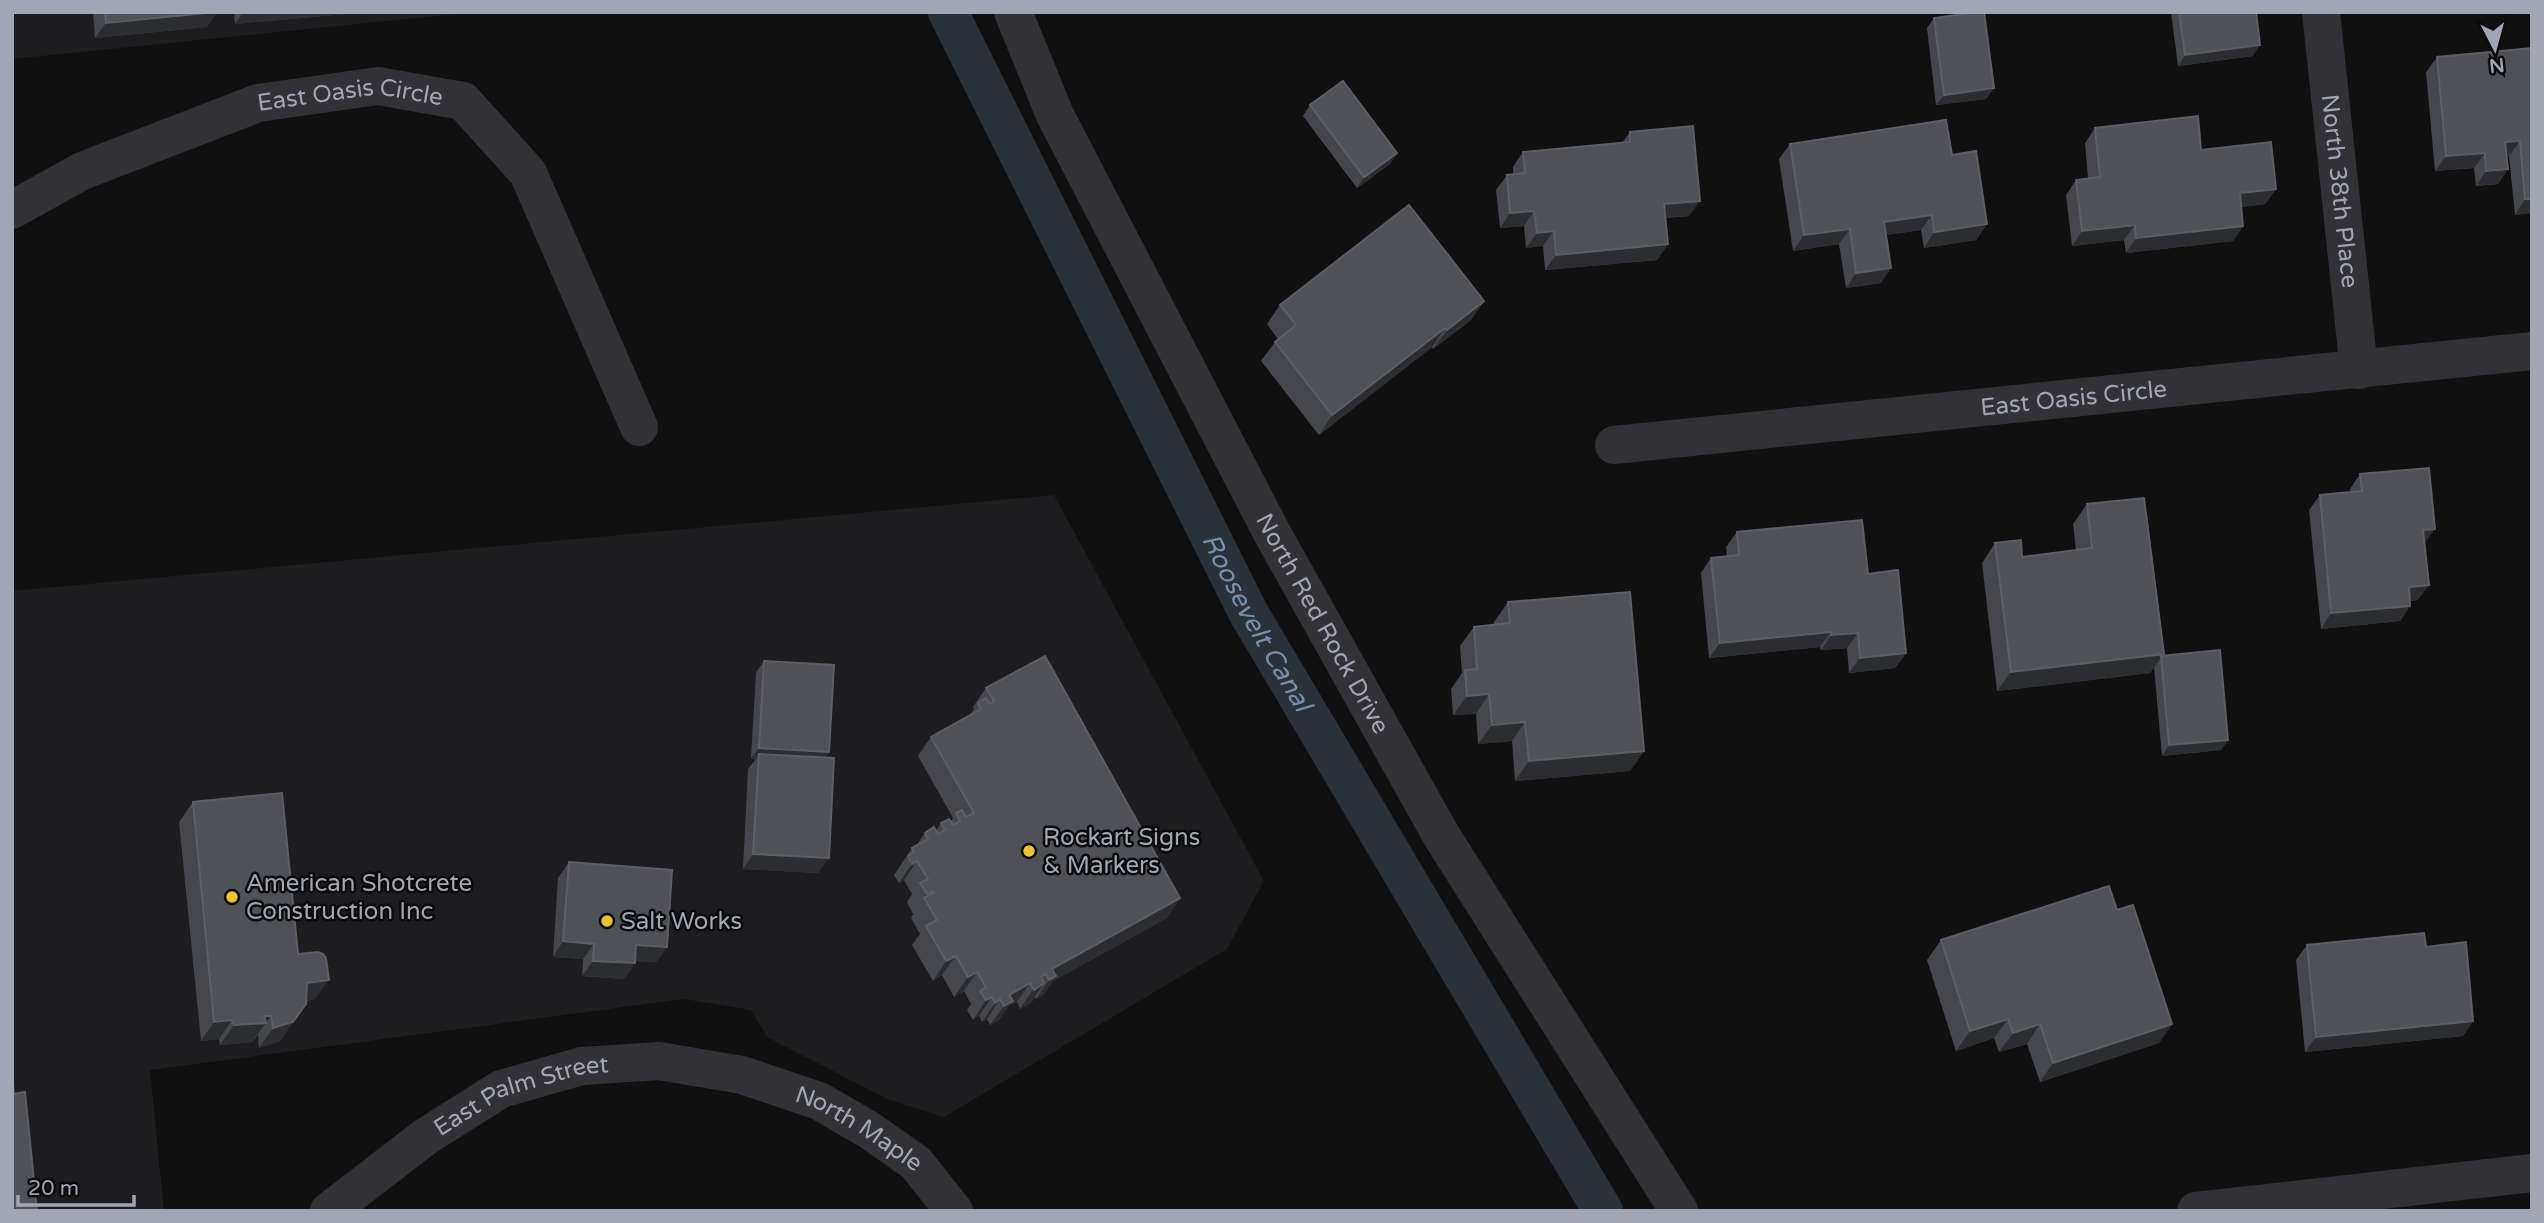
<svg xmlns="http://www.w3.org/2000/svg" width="2544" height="1223" font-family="'Varela Round',sans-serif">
	<rect width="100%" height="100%" fill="#101011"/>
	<g fill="#1d1c1e">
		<polygon points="12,12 476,12 12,59"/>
		<polygon points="1054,495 1264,881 1227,949 944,1117 887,1099 767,1037 751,1010 684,999 150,1070 164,1211 12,1211 12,591"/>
	</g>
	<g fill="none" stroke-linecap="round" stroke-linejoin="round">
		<path stroke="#2a3139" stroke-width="40" id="s1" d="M948 12 1248 612 1603 1211"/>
		<g stroke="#313136" stroke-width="38">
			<path id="s2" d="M1013 12 1055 115 1272 533 1441 835 1679 1211"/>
			<path id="s3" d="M2321 12 2359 370"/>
			<path id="s4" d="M12 210 82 171 258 103 378 86 463 101 528 173 639 427"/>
			<path id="s5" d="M1614 445 2532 351"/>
			<path id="s6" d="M329 1211 425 1137 501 1089 582 1066 659 1061 742 1075 819 1101 869 1130 916 1163 954 1211"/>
			<polyline points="2196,1211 2532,1173"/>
		</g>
	</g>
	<g fill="#46474c">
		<polygon points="93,12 217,12 207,27 95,38"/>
		<polygon points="234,12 348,12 346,14 235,24"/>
		<polygon points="2171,12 2256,12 2253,56 2178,66"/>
		<polygon points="1934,18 1994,88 1986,99 1936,105 1927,28"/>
		<polygon points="2532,48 2532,213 2515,215 2509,156 2507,156 2508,169 2498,184 2476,186 2474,168 2435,171 2426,72 2437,57"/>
		<polygon points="1310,105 1397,153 1390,164 1357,188 1303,116"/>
		<polygon points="2095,128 2201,150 2276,189 2265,204 2241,207 2243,226 2233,241 2126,253 2124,240 2072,246 2066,195 2076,180 2088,178 2085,143"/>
		<polygon points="1630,132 1689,216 1665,218 1668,244 1657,260 1545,270 1543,246 1526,248 1524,226 1500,228 1496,190 1507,175 1513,174 1513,167 1523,152 1622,143"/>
		<polygon points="1790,144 1952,155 1987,224 1976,240 1924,248 1921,230 1886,235 1881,283 1846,288 1839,244 1793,251 1779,159"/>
		<polygon points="1484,301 1471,320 1433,349 1432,347 1319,435 1261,361 1275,342 1278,339 1267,324 1280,305"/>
		<polygon points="2360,474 2425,544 2418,600 2410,601 2410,606 2400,621 2321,629 2309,510 2320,495 2350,492 2350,489"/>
		<polygon points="2087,504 2164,654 2162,656 2228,740 2221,750 2162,756 2154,667 2150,673 1997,691 1982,563 1995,543 2022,557 2076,550 2073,524"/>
		<polygon points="1737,532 1868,574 1906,653 1895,668 1849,673 1847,648 1821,650 1820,647 1709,658 1701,573 1711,558 1727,556 1726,547"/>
		<polygon points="1508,602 1644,751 1630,771 1515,781 1512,741 1478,744 1476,714 1453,715 1451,689 1462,673 1460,646 1474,627 1494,625 1494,622"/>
		<polygon points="764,661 829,752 825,758 829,858 818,873 743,869 748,769 756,759 751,758 756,672"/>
		<polygon points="986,688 1180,898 1167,918 1053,981 1043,995 1036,999 1035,997 1031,1003 1020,1009 1017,1002 1008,1007 999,1020 990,1025 987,1019 982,1022 979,1016 973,1020 967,1010 971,1004 964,991 954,997 942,975 933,981 912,945 920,934 911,918 914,913 913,914 907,902 912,894 904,880 899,883 894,875 912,848 916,846 925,833 936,831 941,823 951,821 953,818 918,756 931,737 969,716 974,709 973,707"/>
		<polygon points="193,802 298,954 315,999 306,1001 280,1041 259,1048 258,1035 252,1042 220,1045 219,1039 201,1041 179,822"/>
		<polygon points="569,862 667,947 656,962 635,961 635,963 624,979 582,976 583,959 553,957 558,878"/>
		<polygon points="2117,910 2172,1024 2159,1043 2040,1082 2027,1044 1999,1052 1994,1038 1956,1051 1927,960 1941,940"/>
		<polygon points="2307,945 2426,947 2473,1021 2463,1036 2305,1052 2296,960"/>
	</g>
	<g fill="#2c2d30">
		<polygon points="217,12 207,27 95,38 106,23"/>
		<polygon points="243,12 348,12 346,14 235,24"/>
		<polygon points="2260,45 2253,56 2178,66 2185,55"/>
		<polygon points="1994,88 1986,99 1936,105 1944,95"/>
		<polygon points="2520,141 2509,156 2495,158 2505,142"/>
		<polygon points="1397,153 1390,164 1357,188 1364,177"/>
		<polygon points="2485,153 2474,168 2435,171 2446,156"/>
		<polygon points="2508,169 2498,184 2476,186 2486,171"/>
		<polygon points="2276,189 2265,204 2229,209 2240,193"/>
		<polygon points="2525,199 2532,199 2532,213 2515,215"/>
		<polygon points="1700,201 1689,216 1653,219 1664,204"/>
		<polygon points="1534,211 1524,226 1500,228 1510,213"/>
		<polygon points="1932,215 1921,230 1874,237 1884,222"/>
		<polygon points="1987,224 1976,240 1924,248 1934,232"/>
		<polygon points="2135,225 2124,240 2072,246 2082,231"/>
		<polygon points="2243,226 2233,241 2126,253 2136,238"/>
		<polygon points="1850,229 1839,244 1793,251 1804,235"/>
		<polygon points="1554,231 1543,246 1526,248 1537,233"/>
		<polygon points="1668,244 1657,260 1545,270 1556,255"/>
		<polygon points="1891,268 1881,283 1846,288 1856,273"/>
		<polygon points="1484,301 1471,320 1433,349 1447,330"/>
		<polygon points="1445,328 1432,347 1319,435 1332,415"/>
		<polygon points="2435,529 2424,544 2423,530"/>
		<polygon points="2429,585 2418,600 2398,602 2409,587"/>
		<polygon points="2410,606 2400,621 2321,629 2331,613"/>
		<polygon points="1831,632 1820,647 1709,658 1720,643"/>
		<polygon points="1858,633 1847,648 1821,650 1831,635"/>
		<polygon points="1906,653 1895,668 1849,673 1860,658"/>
		<polygon points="2164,654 2150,673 1997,691 2011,672"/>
		<polygon points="1489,694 1476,714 1453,715 1467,696"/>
		<polygon points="1525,722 1512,741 1478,744 1492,725"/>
		<polygon points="2228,740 2221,750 2162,756 2169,745"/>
		<polygon points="759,748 829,752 821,763 759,754 756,759 751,758"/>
		<polygon points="1644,751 1630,771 1515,781 1529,761"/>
		<polygon points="753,854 829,858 818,873 743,869"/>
		<polygon points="917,861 904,880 899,883 912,864"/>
		<polygon points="933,891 926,901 924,898 913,914 927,894"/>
		<polygon points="1180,898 1167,918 1053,981 1043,995 1036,999 1049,980 1052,969"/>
		<polygon points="563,941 594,944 583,959 553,957"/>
		<polygon points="636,945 667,947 656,962 625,960"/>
		<polygon points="956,956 942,975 933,981 946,961"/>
		<polygon points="593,961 635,963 624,979 582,976"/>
		<polygon points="977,972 964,991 954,997 968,977"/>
		<polygon points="1046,974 1036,988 1044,983 1031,1003 1020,1009 1041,977"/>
		<polygon points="329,980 315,999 294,1002 307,983"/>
		<polygon points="1030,983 1017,1002 1008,1007 999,1020 990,1025 1004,1006 1009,995"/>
		<polygon points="992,997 979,1016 973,1020 986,1000"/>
		<polygon points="1000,999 987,1019 982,1022 995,1003"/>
		<polygon points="306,1004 280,1041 259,1048 273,1028"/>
		<polygon points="264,1016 271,1016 252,1042 220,1045 234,1025"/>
		<polygon points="2008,1019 1994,1038 1956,1051 1970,1031"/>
		<polygon points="232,1020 219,1039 201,1041 214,1022"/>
		<polygon points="2473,1021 2463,1036 2305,1052 2316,1037"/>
		<polygon points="2040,1024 2027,1044 1999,1052 2013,1033"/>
		<polygon points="2172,1024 2159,1043 2040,1082 2053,1063"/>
	</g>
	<g fill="#505157" stroke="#5d5e65" stroke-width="2">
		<polygon points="105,12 216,12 106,23"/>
		<polygon points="1977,12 1984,12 1994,88 1944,95 1934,18"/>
		<polygon points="2179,12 2256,12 2260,45 2185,55"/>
		<polygon points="2532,48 2532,199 2525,199 2520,141 2505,142 2508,169 2486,171 2485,153 2446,156 2437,57"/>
		<polygon points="1343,81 1397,153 1364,177 1310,105"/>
		<polygon points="2198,116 2201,150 2271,142 2276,189 2240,193 2243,226 2136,238 2135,225 2082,231 2076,180 2100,177 2095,128"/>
		<polygon points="1946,120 1952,155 1976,151 1987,224 1934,232 1932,215 1884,222 1891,268 1856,273 1850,229 1804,235 1790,144"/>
		<polygon points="1693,126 1700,201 1664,204 1668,244 1556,255 1554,231 1537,233 1534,211 1510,213 1507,175 1525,173 1523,152 1630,142 1630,132"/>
		<polygon points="1409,205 1484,301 1447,330 1445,328 1332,415 1275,342 1296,325 1280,305"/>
		<polygon points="2429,468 2435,529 2423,530 2429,585 2409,587 2410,606 2331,613 2320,495 2362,491 2360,474"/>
		<polygon points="2144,498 2164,654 2011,672 1995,543 2021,540 2022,557 2092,548 2087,504"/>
		<polygon points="1862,520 1868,574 1898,570 1906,653 1860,658 1858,633 1831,635 1831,632 1720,643 1711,558 1739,555 1737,532"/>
		<polygon points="1630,592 1644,751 1529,761 1525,722 1492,725 1489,694 1467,696 1465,670 1477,669 1474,627 1510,623 1508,602"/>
		<polygon points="2220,650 2228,740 2169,745 2161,656"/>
		<polygon points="1045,656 1180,898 1052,969 1056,976 1049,980 1046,974 1041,977 1044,983 1034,990 1030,983 1009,995 1013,1001 1004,1006 1000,999 995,1003 992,997 986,1000 980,991 986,987 977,972 968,977 956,956 946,961 926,926 937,920 924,898 934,893 933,891 927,894 920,883 928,879 917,861 912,864 908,856 914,852 912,848 928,839 925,833 934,827 938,834 945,830 941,823 949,819 953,825 960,821 956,813 962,810 966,817 974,813 931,737 981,709 978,703 986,698 990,704 994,701 986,688"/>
		<polygon points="764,661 834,665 829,752 759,748"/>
		<polygon points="759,754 834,758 829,858 753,854"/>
		<polygon points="282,793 298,954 318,952 323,954 326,958 329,980 307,983 306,1004 293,1022 273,1028 271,1016 264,1016 266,1023 234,1025 232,1020 214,1022 193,802"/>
		<polygon points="569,862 672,870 667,947 636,945 635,963 593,961 594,944 563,941"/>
		<polygon points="2109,886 2117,910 2133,905 2172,1024 2053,1063 2040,1024 2013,1033 2008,1019 1970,1031 1941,940"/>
		<polygon points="2424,933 2426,947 2466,942 2473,1021 2316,1037 2307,945"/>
		<polygon points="12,1076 14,1094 25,1092 37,1211 12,1211"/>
	</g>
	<g fill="#e9c431" stroke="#0b0b0c" stroke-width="2.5">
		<circle cx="1029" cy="851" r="7"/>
		<circle cx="232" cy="897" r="7"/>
		<circle cx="607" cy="921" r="7"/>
	</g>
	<g text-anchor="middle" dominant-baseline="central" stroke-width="5" stroke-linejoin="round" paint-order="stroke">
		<g font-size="24" fill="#a2a5b2" stroke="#0b0b0c">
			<text stroke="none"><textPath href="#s4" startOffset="362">East Oasis Circle</textPath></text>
			<text stroke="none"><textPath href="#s3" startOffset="180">North 38th Place</textPath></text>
			<text stroke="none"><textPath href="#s5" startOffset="462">East Oasis Circle</textPath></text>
			<text stroke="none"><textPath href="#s2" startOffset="686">North Red Rock Drive</textPath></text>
			<text stroke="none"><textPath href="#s6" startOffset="228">East Palm Street</textPath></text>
			<text stroke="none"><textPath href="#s6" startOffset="586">North Maple</textPath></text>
		</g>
		<g font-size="24" fill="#a2a5b2" stroke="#0b0b0c" text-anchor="start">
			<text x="1043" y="837">Rockart Signs<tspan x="1043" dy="28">&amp; Markers</tspan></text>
			<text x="246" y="883">American Shotcrete<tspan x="246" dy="28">Construction Inc</tspan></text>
			<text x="621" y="921">Salt Works</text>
		</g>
		<g font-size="26" font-style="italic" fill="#7a8eac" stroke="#0b0b0c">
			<text stroke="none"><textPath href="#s1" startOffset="684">Roosevelt Canal</textPath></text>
		</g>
	</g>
	<rect width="2544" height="1223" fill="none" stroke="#a2a5b2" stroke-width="28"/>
	<g transform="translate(2495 49) rotate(174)" stroke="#0b0b0c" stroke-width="5" paint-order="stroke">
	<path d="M0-5L12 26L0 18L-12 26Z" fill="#a2a5b2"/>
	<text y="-10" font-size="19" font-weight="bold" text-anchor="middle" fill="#a2a5b2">N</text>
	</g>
	<path d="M18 1195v10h116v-10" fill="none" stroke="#a2a5b2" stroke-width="3.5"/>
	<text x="28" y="1195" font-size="21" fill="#a2a5b2" stroke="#0b0b0c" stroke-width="5" paint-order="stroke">20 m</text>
</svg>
